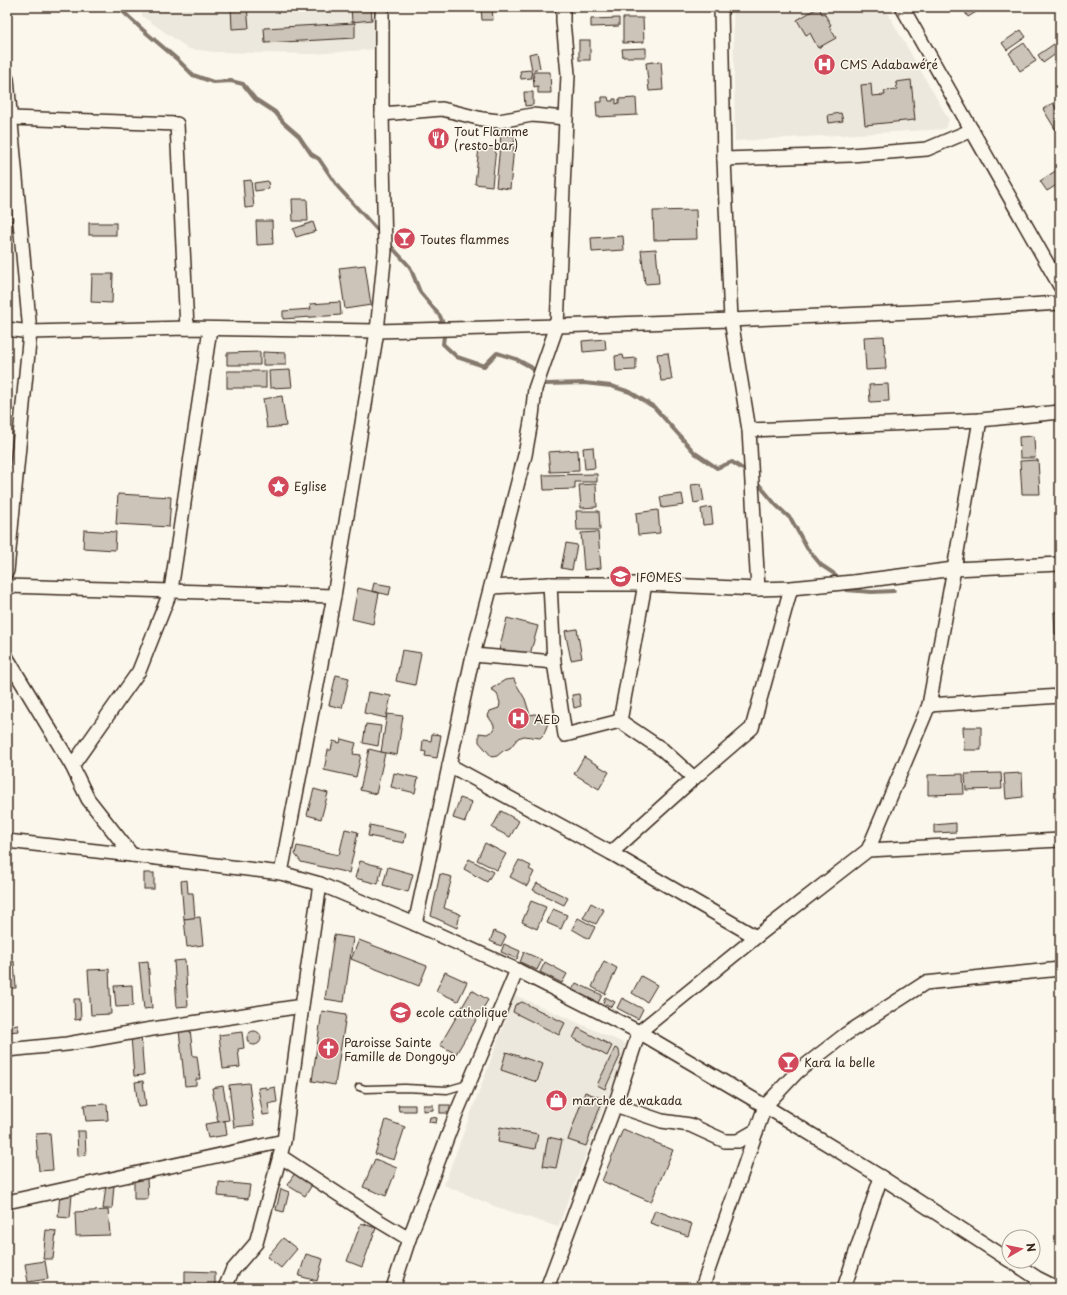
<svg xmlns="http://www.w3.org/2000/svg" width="1067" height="1295" font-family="'Playpen Sans',sans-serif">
	<rect width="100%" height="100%" fill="#fbf7ec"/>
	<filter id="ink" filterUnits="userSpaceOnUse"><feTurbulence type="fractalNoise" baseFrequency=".025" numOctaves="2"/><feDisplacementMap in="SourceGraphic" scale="8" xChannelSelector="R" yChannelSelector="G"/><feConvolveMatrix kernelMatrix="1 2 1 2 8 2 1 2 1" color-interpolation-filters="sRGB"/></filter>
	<g filter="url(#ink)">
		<g fill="#ede8dd">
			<polygon points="142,7 375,7 375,39 377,49 314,54 215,52 189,49 142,16"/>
			<polygon points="733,7 884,7 949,120 945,129 735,141"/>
			<polygon points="515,995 628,1045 558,1227 494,1206 444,1185"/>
		</g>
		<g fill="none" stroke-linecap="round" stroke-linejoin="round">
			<g stroke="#85796d" stroke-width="4">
				<polyline points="118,7 143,30 178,60 193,75 213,82 231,81 243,84 255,99 275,112 284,123 299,136 311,154 319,159 338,187 381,234"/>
				<polyline points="389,244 410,267 420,292 440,316 445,328 443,344 457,357 484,366 497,353 516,359 531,367 546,384 584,383 611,386 630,392 654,407 695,453 717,468 732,462 749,473"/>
				<polyline points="756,481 776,505 791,519 807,548 821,565 833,573 839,581"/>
				<polyline points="843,586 846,590 872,592 894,591"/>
			</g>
		</g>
		<g fill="#ccc4b9" stroke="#3b2a1e">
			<polygon points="231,7 247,7 249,28 232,29"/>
			<polygon points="351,7 371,7 372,20 352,22"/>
			<polygon points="481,7 492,7 493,20 482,20"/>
			<polygon points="819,7 822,14 824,13 831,25 829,26 836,38 818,48 810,33 806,35 797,20"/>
			<polygon points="962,7 984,7 968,17"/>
			<polygon points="619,18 619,26 591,27 591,19"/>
			<polygon points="623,18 643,18 644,42 623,43"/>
			<polygon points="355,23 355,38 265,43 264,28"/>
			<polygon points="1021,30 1026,37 1007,50 1002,43"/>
			<rect x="579" y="40" width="11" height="20"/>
			<polygon points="1024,43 1036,61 1020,71 1009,53"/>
			<polygon points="1054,44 1060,51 1043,63 1038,55"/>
			<polygon points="646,48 646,57 623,57 622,49"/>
			<polygon points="537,52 540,68 532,70 529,54"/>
			<polygon points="661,61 663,90 649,91 646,63"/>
			<polygon points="531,70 532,78 521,79 520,71"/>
			<polygon points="533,72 550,72 551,93 538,93 538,86 534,87"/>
			<polygon points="911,80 915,120 865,125 861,85 871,84 872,96 885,95 884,91 897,90 896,82"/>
			<polygon points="524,92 533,92 533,105 525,106"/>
			<polygon points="602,97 608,97 609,101 613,101 613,99 616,99 616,104 619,103 619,99 636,98 637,115 597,117 596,102 602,102"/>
			<polygon points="1053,103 1060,115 1060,137 1043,109"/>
			<polygon points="841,113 843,121 829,123 828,115"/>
			<polygon points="501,134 515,136 510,189 496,187"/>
			<polygon points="479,147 496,148 492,186 475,184"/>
			<polygon points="1060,168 1060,183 1047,191 1040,181"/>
			<polygon points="251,180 254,207 245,208 243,181"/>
			<polygon points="268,181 269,189 255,191 254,183"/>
			<polygon points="292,199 307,199 308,221 293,221"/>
			<polygon points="696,210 697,239 654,240 653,211"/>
			<polygon points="7,221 14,221 13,231 7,231"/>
			<polygon points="256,221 272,221 273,244 257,245"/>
			<polygon points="313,222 316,231 296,237 293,229"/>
			<rect x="89" y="223" width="27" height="12"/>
			<polygon points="623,236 624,250 592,252 591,238"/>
			<polygon points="656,249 659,283 645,284 641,250"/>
			<polygon points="365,265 371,305 345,309 339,268"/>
			<polygon points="92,274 113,274 112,303 91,302"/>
			<polygon points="7,291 11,292 10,314 7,314"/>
			<polygon points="340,302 341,315 283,319 283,311 311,309 310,304"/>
			<polygon points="884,336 886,369 866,370 864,337"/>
			<polygon points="605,339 606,350 583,352 582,341"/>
			<polygon points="260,352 260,365 227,365 227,353"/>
			<polygon points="263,352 286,353 286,365 263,365"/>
			<polygon points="668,353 672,380 661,381 657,354"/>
			<polygon points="623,355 624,359 636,358 636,370 616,371 615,356"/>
			<polygon points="290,370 292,387 270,388 269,371"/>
			<rect x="227" y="371" width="39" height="17"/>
			<polygon points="888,384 889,401 870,402 869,385"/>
			<polygon points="282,396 286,426 267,428 263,399"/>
			<polygon points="1034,436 1035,458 1020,458 1019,437"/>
			<polygon points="593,447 595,468 585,469 583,448"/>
			<polygon points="578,450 579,471 550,472 548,452"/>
			<polygon points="1038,460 1040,494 1022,494 1020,461"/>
			<polygon points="597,474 597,482 575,482 575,489 544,490 543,475"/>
			<polygon points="596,484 597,507 581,508 579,485"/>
			<polygon points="701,484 704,501 694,503 691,485"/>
			<polygon points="118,494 171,497 169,527 116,524"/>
			<polygon points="682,494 684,505 662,508 660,497"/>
			<polygon points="711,507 713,524 703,525 701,509"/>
			<polygon points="658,510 660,533 638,535 636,513"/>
			<polygon points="576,511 599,511 600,530 577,530"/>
			<polygon points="84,530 116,532 115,550 83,548"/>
			<polygon points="598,532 601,568 584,570 581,533"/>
			<polygon points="566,543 577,545 572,570 561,568"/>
			<polygon points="374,583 391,586 389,595 372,591"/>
			<polygon points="358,588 379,593 373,624 352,619"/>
			<polygon points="1054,612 1060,612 1060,634 1055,634"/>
			<polygon points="507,618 538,626 529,658 499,650"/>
			<polygon points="577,629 582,658 571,660 565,631"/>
			<polygon points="402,650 421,653 415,685 396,681"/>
			<polygon points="336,675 349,678 342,708 329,705"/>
			<polygon points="514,679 515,682 525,699 530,715 535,714 546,718 548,723 544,734 540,738 524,736 518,738 510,748 503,751 497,756 492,757 479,742 479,733 487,734 494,730 494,725 488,716 490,711 499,708 500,703 497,693 491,689 505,680"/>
			<polygon points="368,692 391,696 386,718 364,713"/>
			<polygon points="579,694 581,706 574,708 572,695"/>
			<polygon points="387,714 403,716 397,755 381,752"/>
			<polygon points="366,724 381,726 378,746 363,743"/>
			<polygon points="963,727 981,727 981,750 964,750"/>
			<polygon points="432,734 441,735 437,758 425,756 426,752 422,751 423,740 431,741"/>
			<polygon points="341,739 356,743 353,754 361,755 356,777 324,770 328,750 331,750 333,741 340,743"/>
			<polygon points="369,749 385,753 376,794 360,790"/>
			<polygon points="584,757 609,772 599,789 574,774"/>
			<polygon points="394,773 418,778 415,793 391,787"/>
			<polygon points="1001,773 1002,789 966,790 965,774"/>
			<polygon points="1022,773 1023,797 1006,799 1004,774"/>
			<polygon points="963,774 964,794 928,795 928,775"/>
			<polygon points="314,789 328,793 321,819 307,815"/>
			<polygon points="460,798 472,802 465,822 453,818"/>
			<polygon points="501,811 519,821 510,837 492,828"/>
			<polygon points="956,823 956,832 934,833 934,825"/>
			<polygon points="370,825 406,833 404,843 368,836"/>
			<polygon points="345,829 358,832 349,873 301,862 295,854 297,846 339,855"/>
			<polygon points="485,843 506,854 497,870 477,860"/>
			<polygon points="469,859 493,872 487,882 464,869"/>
			<polygon points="519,860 531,866 529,869 534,872 527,886 510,877"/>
			<polygon points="360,861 382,867 378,884 355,878"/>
			<polygon points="388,867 413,874 408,892 383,885"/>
			<rect x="144" y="873" width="10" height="16"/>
			<polygon points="440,874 452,877 444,908 460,914 457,928 431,916"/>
			<polygon points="187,880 188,893 193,893 195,918 184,919 181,881"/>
			<polygon points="537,883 568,898 564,905 533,890"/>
			<polygon points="531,901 546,907 537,929 522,922"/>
			<polygon points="591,903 604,910 596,924 583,918"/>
			<polygon points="553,909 567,915 561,929 547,923"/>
			<polygon points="200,917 203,945 187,947 184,919"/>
			<polygon points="578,918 595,927 589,939 572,929"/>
			<polygon points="494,931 506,936 501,946 490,941"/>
			<polygon points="334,935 353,938 344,1002 325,999"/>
			<polygon points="359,940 427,966 419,986 351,959"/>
			<polygon points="504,944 520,951 517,959 501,952"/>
			<polygon points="524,952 542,960 537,970 520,962"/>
			<polygon points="185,960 188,1006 177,1007 174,961"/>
			<polygon points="14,961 16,988 7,988 7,962"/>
			<polygon points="148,961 152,1008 144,1009 139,962"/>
			<polygon points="604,961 617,968 605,994 592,987"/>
			<polygon points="545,962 567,974 562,983 540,972"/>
			<polygon points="109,969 111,1014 91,1015 88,970"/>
			<polygon points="445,972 467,982 458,1001 436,991"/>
			<polygon points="641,976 657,985 647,1002 632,993"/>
			<polygon points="576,983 602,995 598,1003 572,990"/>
			<polygon points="132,985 133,1006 116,1007 114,986"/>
			<polygon points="472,990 488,1000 456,1054 440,1045"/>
			<polygon points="605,997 615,1002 612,1007 603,1003"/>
			<polygon points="622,998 643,1009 638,1019 617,1008"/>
			<polygon points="74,999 80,999 81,1019 75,1020"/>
			<polygon points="522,1002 565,1023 559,1035 513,1012 515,1005"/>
			<polygon points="322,1011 346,1015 335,1085 312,1081"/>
			<polygon points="18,1025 19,1031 7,1032 7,1027"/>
			<polygon points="578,1028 612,1046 607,1056 573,1038"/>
			<polygon points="190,1029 193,1056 197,1056 200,1079 196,1079 196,1085 185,1086 179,1030"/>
			<circle cx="254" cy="1038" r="7"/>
			<polygon points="242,1032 244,1048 238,1049 240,1067 223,1069 219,1035"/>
			<polygon points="141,1035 144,1075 134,1076 131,1036"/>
			<polygon points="615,1048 619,1050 620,1056 605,1089 597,1085"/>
			<polygon points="506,1052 543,1064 537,1082 501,1070"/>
			<polygon points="143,1081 146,1106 138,1107 135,1082"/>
			<polygon points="249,1083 254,1125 234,1127 229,1085"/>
			<polygon points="223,1086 229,1120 218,1122 212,1088"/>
			<polygon points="266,1087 266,1089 275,1087 277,1102 268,1104 270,1114 263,1115 258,1088"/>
			<polygon points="585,1092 603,1099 586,1146 568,1140"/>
			<polygon points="107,1104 108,1120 86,1121 84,1105"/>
			<polygon points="398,1105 415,1105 415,1111 399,1111"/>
			<polygon points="423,1105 433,1105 433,1110 423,1111"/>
			<rect x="440" y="1105" width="10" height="8"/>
			<polygon points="430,1117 437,1118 436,1123 429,1122"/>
			<polygon points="386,1120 405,1127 394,1160 375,1154"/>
			<polygon points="225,1121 227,1135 208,1138 205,1124"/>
			<polygon points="500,1127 538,1134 535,1149 498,1142"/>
			<polygon points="623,1129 673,1150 651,1202 602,1181"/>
			<polygon points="77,1131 85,1131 86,1155 78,1156"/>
			<polygon points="50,1133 53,1170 39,1171 36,1134"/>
			<polygon points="548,1137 562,1140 556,1168 543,1166"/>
			<polygon points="375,1159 397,1168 386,1196 363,1187"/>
			<polygon points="295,1173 312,1185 305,1196 287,1185"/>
			<polygon points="134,1178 147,1178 148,1199 134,1199"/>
			<polygon points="219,1182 250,1185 248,1199 218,1196"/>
			<polygon points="106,1185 114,1185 112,1209 103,1209"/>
			<polygon points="281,1189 289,1192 284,1212 276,1210"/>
			<polygon points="60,1193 72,1194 70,1218 58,1217"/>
			<polygon points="108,1210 110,1235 76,1236 75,1212"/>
			<polygon points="655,1210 692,1224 688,1236 650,1223"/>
			<polygon points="361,1223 376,1228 362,1267 347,1261"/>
			<polygon points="46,1230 56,1231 53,1259 43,1259"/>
			<polygon points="283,1238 297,1249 281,1268 267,1257"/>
			<polygon points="306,1254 323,1259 317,1281 299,1276"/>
			<polygon points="45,1261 48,1279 28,1282 25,1264"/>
			<polygon points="185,1271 215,1272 215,1286 185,1285"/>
		</g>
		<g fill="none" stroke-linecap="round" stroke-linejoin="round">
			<defs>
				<polyline id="lane" points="359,1087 365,1089 405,1088 447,1090 468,1084"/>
				<g id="street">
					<polyline points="721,7 724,159 731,320 749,430 758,589"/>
					<polyline points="902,7 1060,286"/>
					<polyline points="7,79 30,332 7,571"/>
					<polyline points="382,114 442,109 482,119 499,121 532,115 565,118"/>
					<polyline points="11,118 177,124 187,328"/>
					<polyline points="724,159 851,155 927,149 972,130"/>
					<polyline points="7,329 30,332 187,328 377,331 557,326 731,320 934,311 1060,303"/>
					<polyline points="980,420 954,569 1060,564"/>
					<polyline points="749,430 980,420 1060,412"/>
					<polyline points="550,584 554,662 565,735 620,721 663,750 694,778"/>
					<polyline points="7,586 334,596"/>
					<polyline points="491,587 550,584 645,584 758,589 791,588 853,582 954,569 929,705 868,850"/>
					<polyline points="473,655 554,662"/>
					<polyline points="7,658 72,766 88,799 132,855"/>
					<polyline points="929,705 1060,696"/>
					<polyline points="620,721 645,584"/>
					<polyline points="449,765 611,853 756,937"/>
					<polyline points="72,766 139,671 171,590 210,329"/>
					<polyline points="7,841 132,855 281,873 320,884 415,924 517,970 639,1032 765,1106 881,1177 1009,1260"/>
					<polyline points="611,853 694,778 752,728 791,588"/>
					<polyline points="281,873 334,596 377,331 385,251 382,114 382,7"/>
					<polyline points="415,924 473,655 525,455 532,416 535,389 557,326 568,74 563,21 563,7"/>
					<polyline points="7,1050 67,1044 146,1030 302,1006"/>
					<polyline points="615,1105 662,1121 690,1125 725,1141 738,1141 757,1130"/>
					<polyline points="284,1141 280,1156 379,1221 409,1239"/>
					<polyline points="7,1202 284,1141 302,1006 320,884"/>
					<polyline points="1011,1261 1037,1278 1057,1288"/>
					<polyline points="225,1288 232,1271 256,1243 280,1156"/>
					<polyline points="393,1288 409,1239 456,1114 517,970"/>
					<polyline points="547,1288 615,1105 639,1032 756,937 868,850 1060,840"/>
					<polyline points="702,1288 765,1106 797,1072 846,1034 925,983 1060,969"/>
					<polyline points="844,1288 881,1177"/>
				</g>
			</defs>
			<use href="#lane" stroke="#3b2a1e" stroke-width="9"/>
			<use href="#street" stroke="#3b2a1e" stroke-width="16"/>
			<use href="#lane" stroke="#fbf7ec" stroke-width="6"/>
			<use href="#street" stroke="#fbf7ec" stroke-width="13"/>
		</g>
	</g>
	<defs>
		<symbol id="hospital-disc" viewBox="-11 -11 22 22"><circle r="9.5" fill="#d1495b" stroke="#fbf7ec"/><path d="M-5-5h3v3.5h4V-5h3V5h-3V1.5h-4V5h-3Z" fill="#fff"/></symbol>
		<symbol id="restaurant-disc" viewBox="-11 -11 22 22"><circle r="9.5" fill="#d1495b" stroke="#fbf7ec"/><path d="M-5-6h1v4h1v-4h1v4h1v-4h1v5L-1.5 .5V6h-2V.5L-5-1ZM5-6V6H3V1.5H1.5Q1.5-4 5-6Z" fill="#fff"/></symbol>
		<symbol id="bar-disc" viewBox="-11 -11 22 22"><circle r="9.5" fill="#d1495b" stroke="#fbf7ec"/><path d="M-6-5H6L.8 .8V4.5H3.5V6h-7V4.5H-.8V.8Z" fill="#fff"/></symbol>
		<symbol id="sight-disc" viewBox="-11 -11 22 22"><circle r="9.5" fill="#d1495b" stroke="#fbf7ec"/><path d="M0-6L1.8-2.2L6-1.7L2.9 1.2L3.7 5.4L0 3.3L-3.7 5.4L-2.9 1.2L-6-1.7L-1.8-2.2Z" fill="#fff"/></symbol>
		<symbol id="school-disc" viewBox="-11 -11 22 22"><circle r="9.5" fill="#d1495b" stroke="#fbf7ec"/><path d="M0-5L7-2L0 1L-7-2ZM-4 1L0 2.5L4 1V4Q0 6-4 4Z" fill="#fff"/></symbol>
		<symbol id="church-disc" viewBox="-11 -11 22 22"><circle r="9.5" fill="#d1495b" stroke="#fbf7ec"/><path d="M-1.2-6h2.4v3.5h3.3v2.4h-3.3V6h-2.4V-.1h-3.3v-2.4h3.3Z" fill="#fff"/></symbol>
		<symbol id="shop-disc" viewBox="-11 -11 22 22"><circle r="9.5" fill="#d1495b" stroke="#fbf7ec"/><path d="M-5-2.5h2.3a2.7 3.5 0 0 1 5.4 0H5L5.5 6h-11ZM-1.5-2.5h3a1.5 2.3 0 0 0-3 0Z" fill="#fff"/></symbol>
	</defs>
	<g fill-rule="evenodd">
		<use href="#hospital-disc" x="812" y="52" width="25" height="25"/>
		<use href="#restaurant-disc" x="426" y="126" width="25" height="25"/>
		<use href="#bar-disc" x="392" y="226" width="25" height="25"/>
		<use href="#sight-disc" x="266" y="474" width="25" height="25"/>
		<use href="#school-disc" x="608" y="564" width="25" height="25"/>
		<use href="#hospital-disc" x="506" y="706" width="25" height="25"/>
		<use href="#school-disc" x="388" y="1000" width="25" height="25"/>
		<use href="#church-disc" x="316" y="1036" width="25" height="25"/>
		<use href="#bar-disc" x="776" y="1050" width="25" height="25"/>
		<use href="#shop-disc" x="544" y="1088" width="25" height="25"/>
	</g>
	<g text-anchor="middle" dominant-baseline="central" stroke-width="3" stroke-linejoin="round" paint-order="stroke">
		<g font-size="12" fill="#3b2a1e" stroke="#fbf7ec" text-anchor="start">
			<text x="840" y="64">CMS Adabawéré</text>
			<text x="454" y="131">Tout Flamme<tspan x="454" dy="14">(resto-bar)</tspan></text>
			<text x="420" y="239">Toutes flammes</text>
			<text x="294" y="486">Eglise</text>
			<text x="636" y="577">IFOMES</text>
			<text x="534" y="719">AED</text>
			<text x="416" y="1012">ecole catholique</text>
			<text x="344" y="1042">Paroisse Sainte<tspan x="344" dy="14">Famille de Dongoyo</tspan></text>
			<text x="804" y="1062">Kara la belle</text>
			<text x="572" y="1100">marche de wakada</text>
		</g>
	</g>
	<rect width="1067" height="1295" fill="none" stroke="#fbf7ec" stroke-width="24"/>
	<rect x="12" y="12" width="1043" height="1271" fill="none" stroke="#3b2a1e" stroke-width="1.5" filter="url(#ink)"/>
	<g transform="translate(1021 1249) rotate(81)"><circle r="19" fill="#fbf7ec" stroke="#aea59a"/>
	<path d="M0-3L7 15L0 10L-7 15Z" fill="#d1495b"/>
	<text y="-6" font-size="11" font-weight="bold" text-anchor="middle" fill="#3b2a1e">N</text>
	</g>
</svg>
